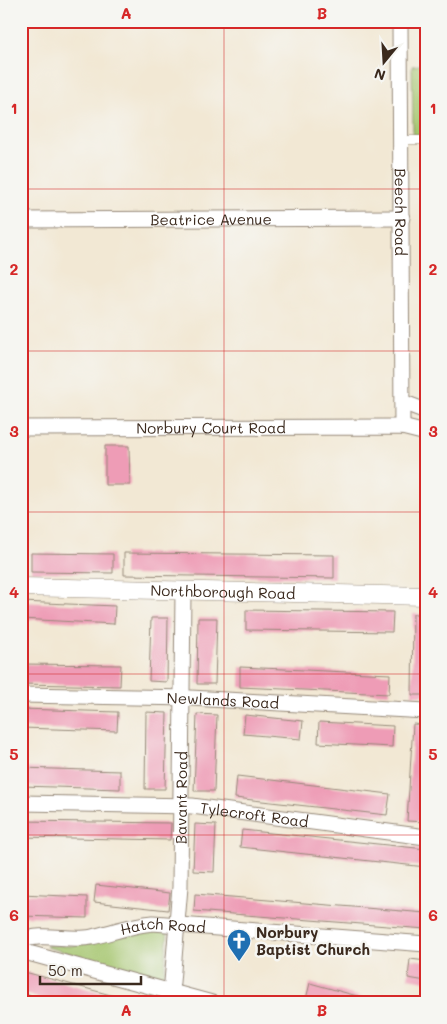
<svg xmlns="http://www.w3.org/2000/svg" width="447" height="1024" font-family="Mali,sans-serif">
	<rect width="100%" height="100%" fill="#f6f6f2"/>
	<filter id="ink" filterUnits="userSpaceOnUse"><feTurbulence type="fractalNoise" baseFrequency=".02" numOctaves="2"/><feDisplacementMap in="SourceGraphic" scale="10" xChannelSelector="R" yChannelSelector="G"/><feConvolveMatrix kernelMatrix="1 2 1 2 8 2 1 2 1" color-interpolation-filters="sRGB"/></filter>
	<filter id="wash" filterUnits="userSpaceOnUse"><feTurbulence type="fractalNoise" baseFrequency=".0096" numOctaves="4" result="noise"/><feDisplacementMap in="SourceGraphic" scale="20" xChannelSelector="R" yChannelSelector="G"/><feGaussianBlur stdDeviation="1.12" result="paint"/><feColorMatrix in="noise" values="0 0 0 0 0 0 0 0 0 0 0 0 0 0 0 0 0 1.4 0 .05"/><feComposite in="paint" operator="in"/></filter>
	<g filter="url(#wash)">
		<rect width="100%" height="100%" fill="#f2e8d4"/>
		<g fill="#a6c66f" stroke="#707846">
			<polygon points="426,64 426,135 413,135 412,66"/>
			<polygon points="154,930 168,931 164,978 46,947 48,945 70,946"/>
		</g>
		<g id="blocks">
			<g fill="#ee9cb6">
				<polygon points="424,190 426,190 426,228 423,228"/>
				<polygon points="105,446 129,446 130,485 105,485"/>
				<polygon points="31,553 113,554 113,573 31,572"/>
				<polygon points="124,553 334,555 334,578 124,575"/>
				<polygon points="21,602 115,606 114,624 21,619"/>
				<polygon points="246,610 393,612 392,632 246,630"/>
				<polygon points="413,614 426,614 426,695 412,695"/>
				<polygon points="151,618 168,618 167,682 149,681"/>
				<polygon points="198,618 217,618 215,684 197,684"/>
				<polygon points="21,664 121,665 120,686 21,684"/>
				<polygon points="240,667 390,674 389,694 240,687"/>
				<polygon points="21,709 118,712 117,731 21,728"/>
				<polygon points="146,712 167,713 165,789 145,789"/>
				<polygon points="197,714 217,715 214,791 194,791"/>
				<polygon points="245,715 303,721 301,739 243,734"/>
				<polygon points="319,722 393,726 392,747 318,743"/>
				<polygon points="413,724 426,725 426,822 407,821"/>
				<polygon points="21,768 120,771 120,789 21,786"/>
				<polygon points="237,776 390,794 387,815 235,798"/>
				<polygon points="21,821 171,823 170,840 21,837"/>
				<polygon points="195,824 216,825 214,872 193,871"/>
				<polygon points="242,830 426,849 426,867 240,847"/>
				<polygon points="96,885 170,893 168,910 94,902"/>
				<polygon points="21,894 87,897 87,918 21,916"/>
				<polygon points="195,894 426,913 426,929 194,911"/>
				<polygon points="410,959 426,961 426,981 408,978"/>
				<polygon points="21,971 137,1002 137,1003 57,1003 21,993"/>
				<polygon points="310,983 379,1002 379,1003 305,1003"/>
			</g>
		</g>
	</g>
	<g filter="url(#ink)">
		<use href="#blocks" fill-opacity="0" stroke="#968979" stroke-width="1"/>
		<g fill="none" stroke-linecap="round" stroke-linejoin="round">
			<defs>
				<polyline id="service" points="401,140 426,140"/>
				<g id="minor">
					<path id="s1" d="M400 21 402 427"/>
					<path id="s2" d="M21 220 402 218"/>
					<polyline points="402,402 426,411"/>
					<path id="s3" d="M21 428 402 427 426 433"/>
					<path id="s4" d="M21 695 190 698 426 711"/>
					<path id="s5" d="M21 803 192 806 426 837"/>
					<path id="s6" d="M21 941C43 931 69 942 92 937 113 932 132 925 153 923L426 944"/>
					<polyline points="21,951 212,1003"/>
					<path id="s7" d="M168 1003 172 982 180 887 183 591"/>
				</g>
				<g id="tertiary">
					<path id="s8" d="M21 587 426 596"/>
				</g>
			</defs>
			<use href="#service" stroke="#968979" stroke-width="9"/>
			<use href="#minor" stroke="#968979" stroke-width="17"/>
			<use href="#tertiary" stroke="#968979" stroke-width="19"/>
			<use href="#service" stroke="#fff" stroke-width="8"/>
			<use href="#minor" stroke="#fff" stroke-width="15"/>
			<use href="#tertiary" stroke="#fff" stroke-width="18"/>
		</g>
	</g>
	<path fill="none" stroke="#d62828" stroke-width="1" stroke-opacity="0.55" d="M224 21V1003M21 189H426M21 351H426M21 512H426M21 674H426M21 835H426"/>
	<defs>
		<symbol id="church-pin" viewBox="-11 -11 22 30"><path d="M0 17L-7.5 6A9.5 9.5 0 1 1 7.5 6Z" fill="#1f6fb2" stroke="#f6f6f2"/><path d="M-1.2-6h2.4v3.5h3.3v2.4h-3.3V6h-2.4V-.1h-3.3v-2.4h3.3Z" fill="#fff"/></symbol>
	</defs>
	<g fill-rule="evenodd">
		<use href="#church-pin" x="225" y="927" width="28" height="38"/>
	</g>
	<g text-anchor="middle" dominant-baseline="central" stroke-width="5" stroke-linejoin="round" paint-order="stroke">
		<g font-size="15" fill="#3b2a1e" stroke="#f6f6f2">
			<text stroke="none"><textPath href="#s1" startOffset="191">Beech Road</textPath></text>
			<text stroke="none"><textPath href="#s2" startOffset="190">Beatrice Avenue</textPath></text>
			<text stroke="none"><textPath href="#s3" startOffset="190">Norbury Court Road</textPath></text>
			<text stroke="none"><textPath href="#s8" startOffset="202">Northborough Road</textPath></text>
			<text stroke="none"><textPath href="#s4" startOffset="202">Newlands Road</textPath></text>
			<text stroke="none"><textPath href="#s7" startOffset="206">Bavant Road</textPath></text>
			<text stroke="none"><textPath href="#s5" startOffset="234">Tylecroft Road</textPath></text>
			<text stroke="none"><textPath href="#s6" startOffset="144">Hatch Road</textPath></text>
		</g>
		<g font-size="15" font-weight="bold" fill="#3b2a1e" stroke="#f6f6f2" text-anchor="start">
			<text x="256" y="932">Norbury<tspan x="256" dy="17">Baptist Church</tspan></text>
		</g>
	</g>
	<rect width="447" height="1024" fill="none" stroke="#f6f6f2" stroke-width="55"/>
	<g transform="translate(384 62) rotate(198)" stroke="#f6f6f2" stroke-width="4" paint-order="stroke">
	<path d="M0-4L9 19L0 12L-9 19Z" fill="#3b2a1e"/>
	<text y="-8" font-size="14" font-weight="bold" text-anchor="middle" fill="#3b2a1e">N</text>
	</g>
	<path d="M40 976v8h101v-8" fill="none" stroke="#3b2a1e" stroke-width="2.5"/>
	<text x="48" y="976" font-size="15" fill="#3b2a1e" stroke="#f6f6f2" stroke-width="4" paint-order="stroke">50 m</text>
	<rect x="28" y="28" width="392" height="968" fill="none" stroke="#d62828" stroke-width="2"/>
	<g font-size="16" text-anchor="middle" font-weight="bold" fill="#d62828">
		<text x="126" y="19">A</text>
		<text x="322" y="19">B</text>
		<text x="14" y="114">1</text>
		<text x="433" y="114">1</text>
		<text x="14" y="275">2</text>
		<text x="433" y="275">2</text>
		<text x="14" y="437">3</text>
		<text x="433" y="437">3</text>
		<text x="14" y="598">4</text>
		<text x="433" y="598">4</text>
		<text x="14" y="760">5</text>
		<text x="433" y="760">5</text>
		<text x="14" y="921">6</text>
		<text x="433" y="921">6</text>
		<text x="126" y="1016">A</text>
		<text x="322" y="1016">B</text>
	</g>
</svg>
